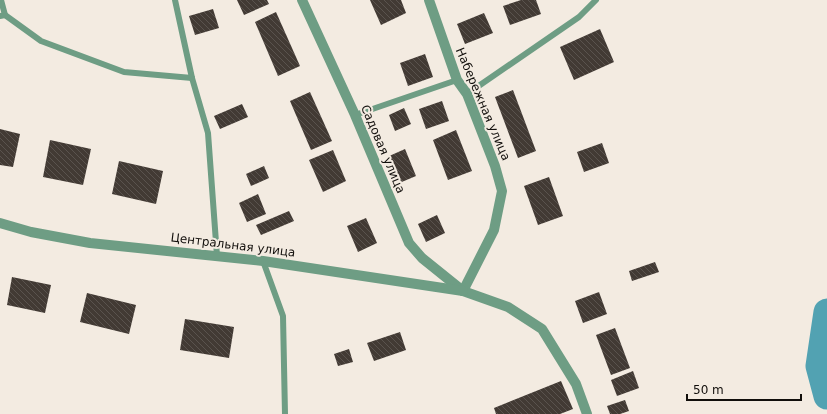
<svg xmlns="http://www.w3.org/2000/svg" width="827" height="414" font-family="'DejaVu Sans',sans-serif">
	<defs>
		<pattern id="building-back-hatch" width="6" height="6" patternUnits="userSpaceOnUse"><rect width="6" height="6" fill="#423a34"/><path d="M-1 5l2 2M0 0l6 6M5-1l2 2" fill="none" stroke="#5a534e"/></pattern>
	</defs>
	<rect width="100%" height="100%" fill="#f3ebe1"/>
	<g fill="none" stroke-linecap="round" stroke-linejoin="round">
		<polyline stroke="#52a2b2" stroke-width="27" points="827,312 819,366 827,396"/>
	</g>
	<g fill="url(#building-back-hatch)">
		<polygon points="237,0 267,0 269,4 244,15"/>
		<polygon points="370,0 401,0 406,13 381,25"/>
		<polygon points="521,0 536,0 541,14 510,25 503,6"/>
		<polygon points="213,9 219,28 195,35 189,16"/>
		<polygon points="276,12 300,66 278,76 255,22"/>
		<polygon points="484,13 493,33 465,44 457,24"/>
		<polygon points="600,29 614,62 574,80 560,47"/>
		<polygon points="425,54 433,77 408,86 400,63"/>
		<polygon points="513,90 536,151 518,158 495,97"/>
		<polygon points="310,92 332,141 311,150 290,101"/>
		<polygon points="442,101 449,121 426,129 419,109"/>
		<polygon points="242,104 248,117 220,129 214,116"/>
		<polygon points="404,108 411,124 395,131 389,115"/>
		<polygon points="0,129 20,134 13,167 0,165"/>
		<polygon points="456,130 472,171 448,180 433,140"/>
		<polygon points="50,140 91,149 83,185 43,177"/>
		<polygon points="602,143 609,163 584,172 577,152"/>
		<polygon points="405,149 416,176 397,184 387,157"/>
		<polygon points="333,150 346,181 323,192 309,160"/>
		<polygon points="119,161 163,171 156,204 112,194"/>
		<polygon points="264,166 269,178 251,186 246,174"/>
		<polygon points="549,177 563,216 538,225 524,186"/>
		<polygon points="258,194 266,214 247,222 239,203"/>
		<polygon points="289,211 294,221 261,235 256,225"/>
		<polygon points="437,215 445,233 426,242 418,224"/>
		<polygon points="366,218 377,243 358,252 347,226"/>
		<polygon points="655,262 659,272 632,281 629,271"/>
		<polygon points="12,277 51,285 45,313 7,305"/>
		<polygon points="599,292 607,314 583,323 575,301"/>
		<polygon points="87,293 136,305 129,334 80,322"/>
		<polygon points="185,319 234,327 229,358 180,350"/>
		<polygon points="615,328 630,368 611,375 596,335"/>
		<polygon points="400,332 406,350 374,361 367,343"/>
		<polygon points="349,349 353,362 338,366 334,354"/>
		<polygon points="633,371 639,388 617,396 611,380"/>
		<polygon points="561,381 573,409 560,414 496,414 494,408"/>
		<polygon points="625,400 629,411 620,414 610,414 607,406"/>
	</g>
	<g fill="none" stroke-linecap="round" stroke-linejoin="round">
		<g stroke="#6e9d84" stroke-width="6">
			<polyline points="175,0 192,78 208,133 217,256"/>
			<polyline points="5,15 41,41 124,72 192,78"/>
			<polyline points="0,16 5,15 1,0"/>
			<polyline points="467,94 579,17 596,0"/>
			<polyline points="355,115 457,80"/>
			<polyline points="263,261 283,316 285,414"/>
		</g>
		<g stroke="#6e9d84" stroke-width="10">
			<polyline points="302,0 355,115 409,243 422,258 463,291"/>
			<polyline points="429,0 457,80 467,94 495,166 502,191 494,230 463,291 508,307 542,329 576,384 587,414"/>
			<polyline points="0,223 31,232 90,243 263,261 463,291"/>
		</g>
	</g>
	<g text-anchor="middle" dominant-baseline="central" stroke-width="4" stroke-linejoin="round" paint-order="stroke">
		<g font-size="12" fill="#110e0b" stroke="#f3ebe1">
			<text transform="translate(483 104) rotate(67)">Набережная улица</text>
			<text transform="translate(383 149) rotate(67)">Садовая улица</text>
			<text transform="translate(233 245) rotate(7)">Центральная улица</text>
		</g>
	</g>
	<path d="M687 394v6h114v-6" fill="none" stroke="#110e0b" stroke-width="2"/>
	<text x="693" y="394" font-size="12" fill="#110e0b" stroke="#f3ebe1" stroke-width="3" paint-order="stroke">50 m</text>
</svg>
